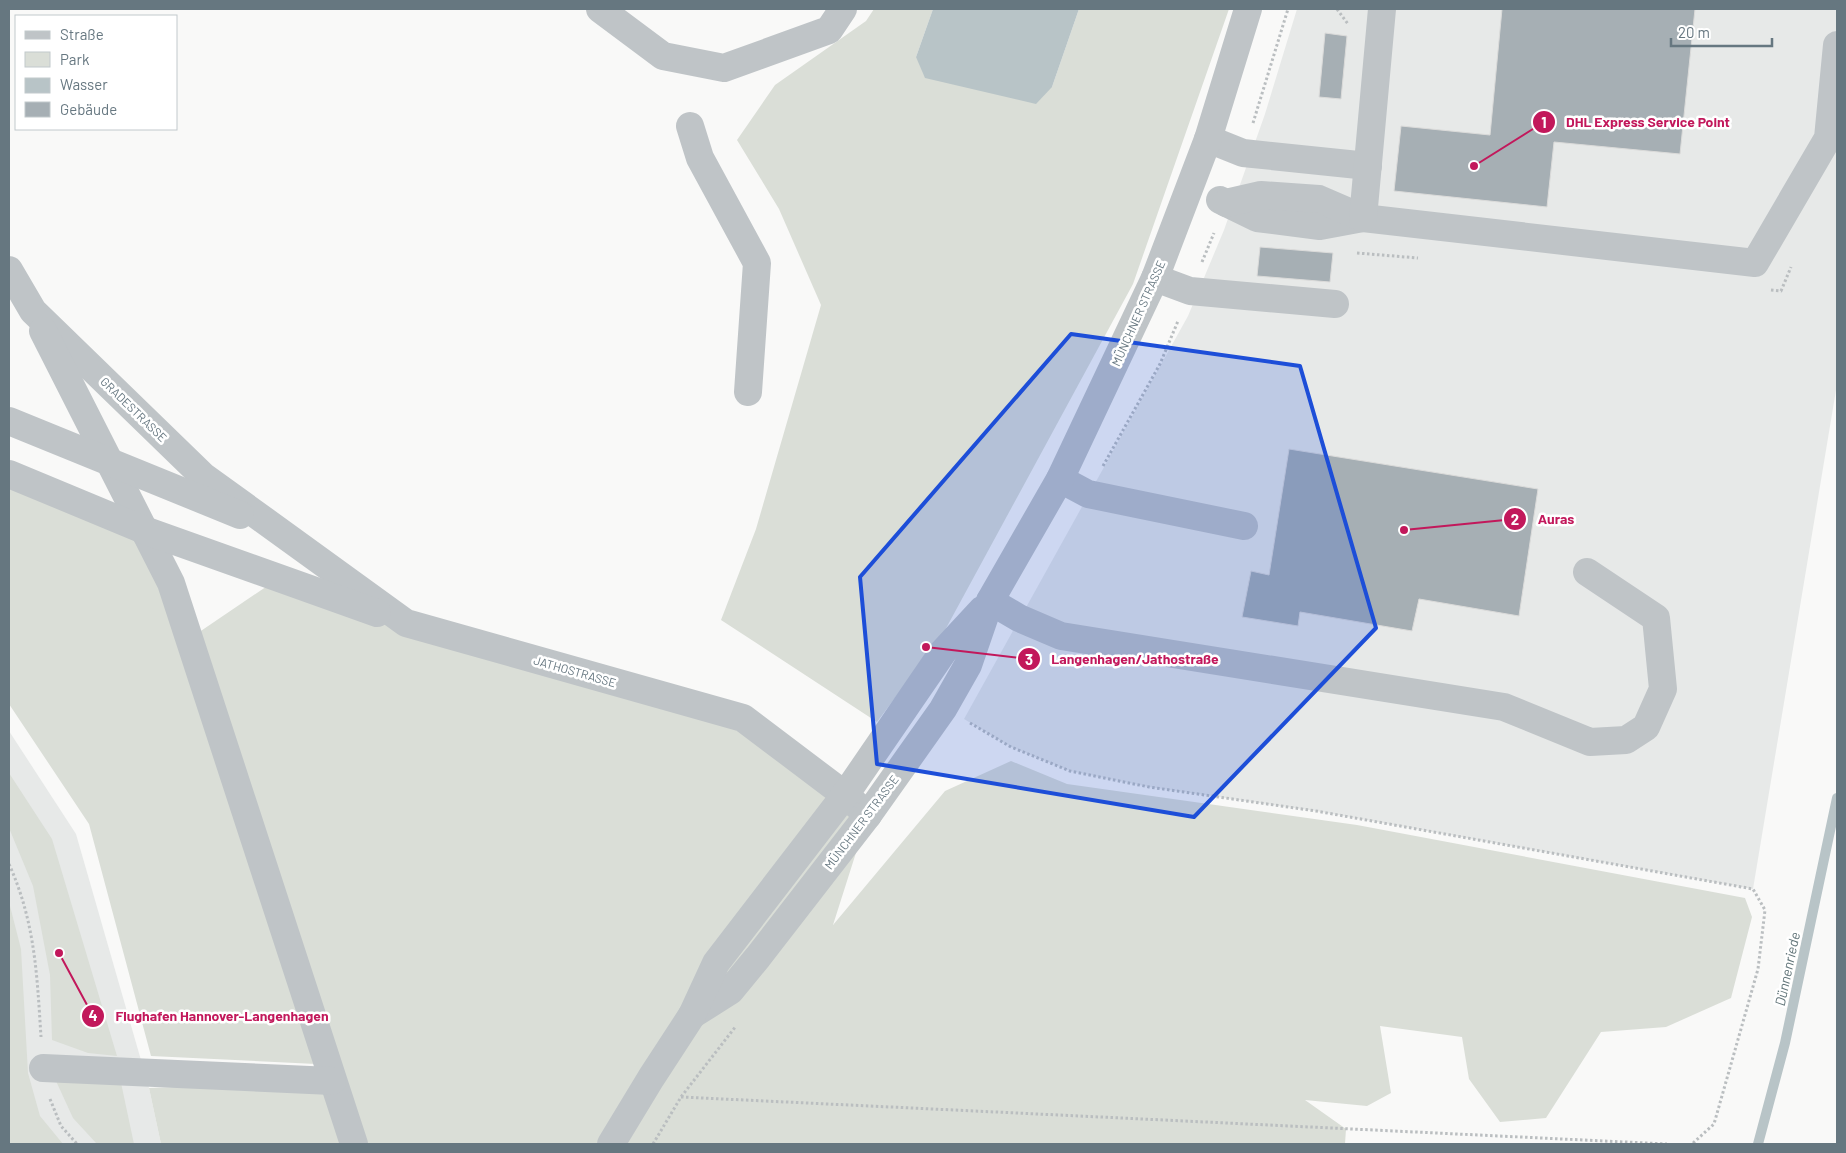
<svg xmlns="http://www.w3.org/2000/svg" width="1846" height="1153" font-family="Barlow,sans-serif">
	<rect width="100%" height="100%" fill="#f9f9f8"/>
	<g fill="#e7e9e8">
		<polygon points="1297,9 1837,9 1837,384 1753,889 1316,811 1149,787 1070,771 1011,747 964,719 1188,316 1224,230 1265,114"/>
		<polygon points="9,731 76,834 149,1088 161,1144 9,1144"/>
	</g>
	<g fill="#daded7">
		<polygon points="874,9 933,9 916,57 1052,87 1079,9 1229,9 1133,284 944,632 877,722 721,620 756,529 821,305 779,209 737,140 775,85 866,21"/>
		<polygon points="9,484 139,537 163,587 316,1064 151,1056 89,824 9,704"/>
		<polygon points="279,578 743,718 868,815 833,925 945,791 1011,761 1067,784 1357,825 1745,898 1752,917 1731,998 1666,1027 1601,1032 1546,1118 1500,1122 1469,1079 1462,1037 1380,1026 1391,1093 1367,1106 1305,1100 1346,1129 1345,1144 161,1144 149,1088 332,1081 189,639"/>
		<polygon points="9,773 52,839 117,1056 88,1053 52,1040 50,975 33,886 9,828"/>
		<polygon points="9,902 21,949 28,1073 40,1116 63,1144 9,1144"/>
		<polygon points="120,1078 134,1144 97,1144 73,1118 56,1081"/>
	</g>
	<polygon fill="#b8c4c7" points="933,9 1079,9 1052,87 1036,104 925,78 916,57"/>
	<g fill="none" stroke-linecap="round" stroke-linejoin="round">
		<polyline stroke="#b8c4c7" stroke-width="10" points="1758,1144 1785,1043 1837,798"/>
	</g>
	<g fill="#a6afb4" stroke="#dbdbda">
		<polygon points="1502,9 1695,9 1680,154 1554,142 1547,207 1394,191 1401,126 1490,135"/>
		<polygon points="1325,33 1347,36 1341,99 1319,97"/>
		<polygon points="1260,247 1333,253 1330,282 1257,276"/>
		<polygon points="1289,449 1538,489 1519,616 1419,599 1412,631 1300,612 1298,626 1242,617 1251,571 1269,575"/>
	</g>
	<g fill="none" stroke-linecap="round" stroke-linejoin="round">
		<g stroke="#babec0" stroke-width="3" stroke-dasharray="2.5 2.5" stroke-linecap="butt">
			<polyline points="1337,9 1348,24"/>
			<polyline points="1253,123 1288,9"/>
			<polyline points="1357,253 1418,258"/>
			<polyline points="1202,262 1214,233"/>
			<polyline points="1771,290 1781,291 1791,267"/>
			<polyline points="1103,466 1160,364 1178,321"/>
			<polyline points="970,723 1011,747 1070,771 1149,787 1316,811 1753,889 1765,910 1758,969 1714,1124 1692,1144"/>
			<path d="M9 864C35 922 37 974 41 1037"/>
			<polyline points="681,1097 1667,1144"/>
			<polyline points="50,1099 61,1126 77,1144"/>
			<polyline points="653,1144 681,1097 736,1026"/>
		</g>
		<g stroke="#bfc4c7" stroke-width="28">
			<polyline points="600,9 663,56 724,68 829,30 843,9"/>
			<polyline points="690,126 700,158 757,263 748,392"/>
			<polyline points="1208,139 1243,153 1368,166"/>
			<polyline points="1220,200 1257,218 1320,226 1363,218"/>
			<polyline points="1226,203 1261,195 1319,199 1363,218 1755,263 1828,138 1837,45"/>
			<polyline points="1363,218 1382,9"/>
			<polyline points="9,270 33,311 203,476 406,623 743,718 845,795 868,815"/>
			<polyline points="1155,278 1190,291 1335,304"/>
			<polyline points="43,331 171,583 354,1144"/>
			<polyline points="9,421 240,515"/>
			<polyline points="9,474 144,530 377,613"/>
			<polyline points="1060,479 1088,494 1244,526"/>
			<polyline points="990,601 1019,618 1061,636 1504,707 1590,742 1626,740 1646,727 1663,689 1656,618 1587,572"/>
			<polyline points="692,1015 730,991 758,957 868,815 943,709 968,665 990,601 1060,479 1155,278 1208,139 1248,9"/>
			<polyline points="43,1068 332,1081"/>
			<polyline points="611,1144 651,1078 692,1015 716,963 845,795 943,652 982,610"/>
		</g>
	</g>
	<path fill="#1d4ed8" fill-opacity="0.2" stroke="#1d4ed8" stroke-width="4" stroke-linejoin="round" d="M1071 334 1300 366 1376 628 1194 817 877 764 860 577Z"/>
	<g text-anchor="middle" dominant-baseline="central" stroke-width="5" stroke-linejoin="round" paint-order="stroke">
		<g font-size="12" fill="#667780" stroke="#fff">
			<text transform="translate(1138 313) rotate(-66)">MÜNCHNER STRASSE</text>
			<text transform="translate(134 409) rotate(44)">GRADESTRASSE</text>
			<text transform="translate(575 671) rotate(16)">JATHOSTRASSE</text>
			<text transform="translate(861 822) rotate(-53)">MÜNCHNER STRASSE</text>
		</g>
		<g font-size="14" font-style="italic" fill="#627579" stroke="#fff">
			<text transform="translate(1787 969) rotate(-78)">Dünnenriede</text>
		</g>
	</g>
	<path fill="none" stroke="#c2185b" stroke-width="2" d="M1474 166L1544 122M1404 530L1515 519M926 647L1029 659M59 953L93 1016"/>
	<g fill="#c2185b" stroke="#fff" stroke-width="2">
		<circle cx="1474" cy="166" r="5"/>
		<circle cx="1404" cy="530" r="5"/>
		<circle cx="926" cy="647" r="5"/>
		<circle cx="59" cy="953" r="5"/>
		<circle cx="1544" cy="122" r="12"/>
		<circle cx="1515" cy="519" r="12"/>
		<circle cx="1029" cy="659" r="12"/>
		<circle cx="93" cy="1016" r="12"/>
	</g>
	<g font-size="15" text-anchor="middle" font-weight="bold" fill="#fff">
		<text x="1544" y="128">1</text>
		<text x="1515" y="525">2</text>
		<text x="1029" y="665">3</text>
		<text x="93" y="1021">4</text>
	</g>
	<g font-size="14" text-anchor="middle" font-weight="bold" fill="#c2185b" stroke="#fff" stroke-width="5" stroke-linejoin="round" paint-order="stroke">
		<text x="1648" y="127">DHL Express Service Point</text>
		<text x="1556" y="524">Auras</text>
		<text x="1135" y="664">Langenhagen/Jathostraße</text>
		<text x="222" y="1021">Flughafen Hannover-Langenhagen</text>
	</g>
	<rect width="1846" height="1153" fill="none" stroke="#667780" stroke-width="20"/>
	<rect x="15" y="15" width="162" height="115" fill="#ffffff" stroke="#c2c9cc"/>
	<rect x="25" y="31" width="25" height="8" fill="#bfc4c7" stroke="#c2c9cc"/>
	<text x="60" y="40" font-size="15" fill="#667780">Straße</text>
	<rect x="25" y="52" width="25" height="15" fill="#daded7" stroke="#c2c9cc"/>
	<text x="60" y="65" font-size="15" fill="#667780">Park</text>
	<rect x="25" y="78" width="25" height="15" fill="#b8c4c7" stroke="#c2c9cc"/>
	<text x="60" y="90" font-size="15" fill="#667780">Wasser</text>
	<rect x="25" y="102" width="25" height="15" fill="#a6afb4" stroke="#c2c9cc"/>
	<text x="60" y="115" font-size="15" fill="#667780">Gebäude</text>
	<path d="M1671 38v8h101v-8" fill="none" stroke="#667780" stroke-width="2.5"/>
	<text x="1678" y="38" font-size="15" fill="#667780" stroke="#ffffff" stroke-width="4" paint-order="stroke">20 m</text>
</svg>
